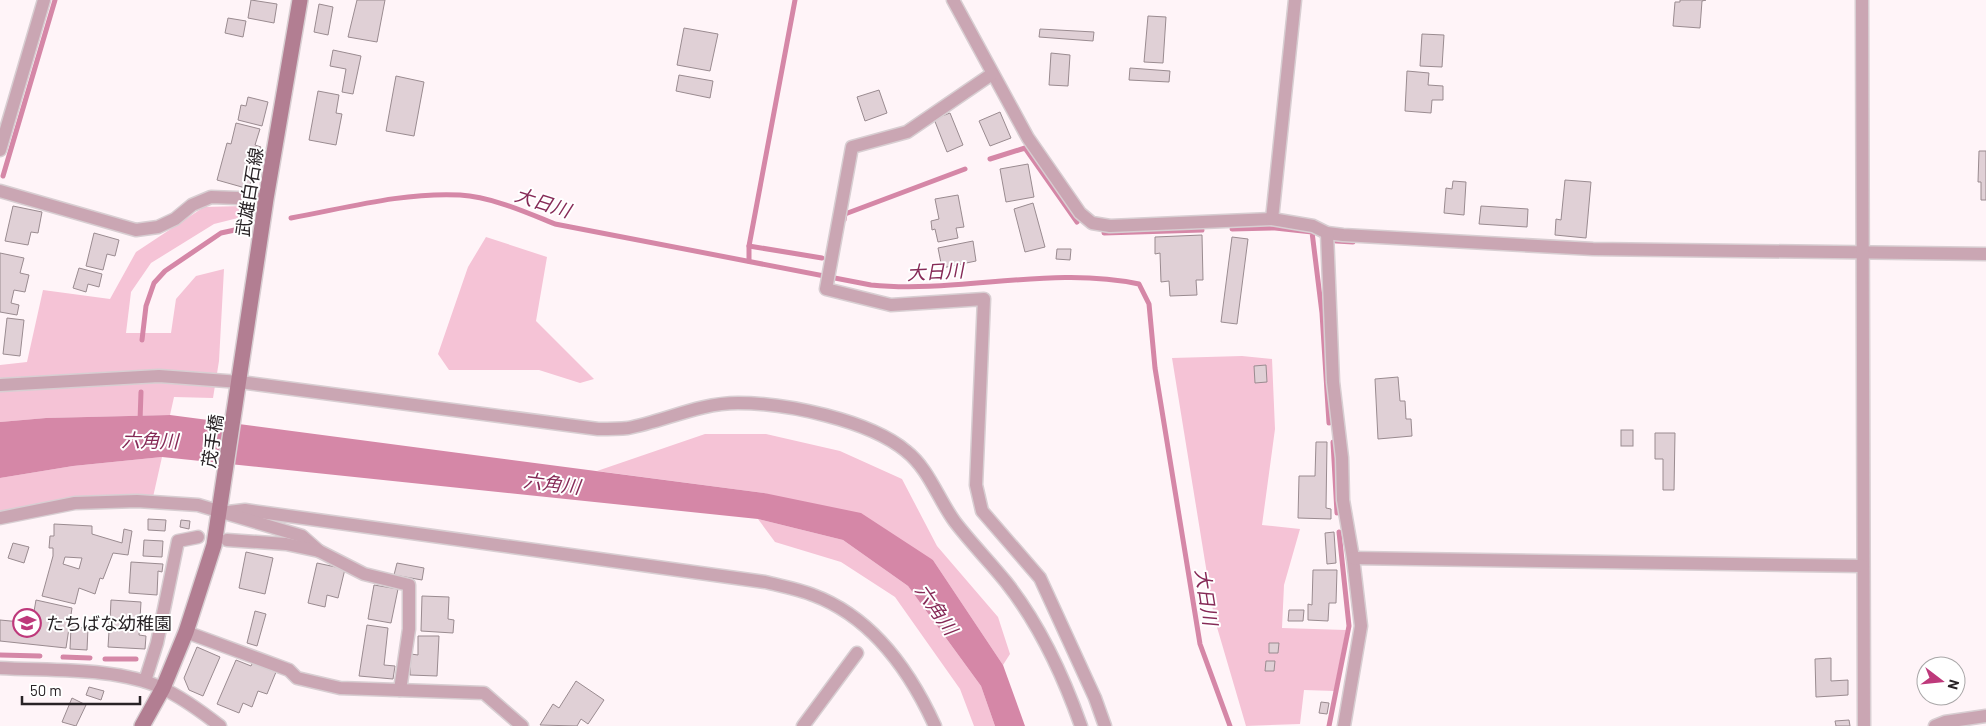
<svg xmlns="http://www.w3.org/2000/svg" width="1986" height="726" font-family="Barlow,'Noto Sans JP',sans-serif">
	<rect width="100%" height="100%" fill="#fff4f8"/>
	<g fill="#f5c3d6">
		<polygon points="243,206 242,217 214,224 151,263 131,292 126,333 171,333 176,299 196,276 224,269 219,361 213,398 174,397 170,415 46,418 0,422 0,365 27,362 43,290 110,299 136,252 204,207"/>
		<polygon points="486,237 547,257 536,321 594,379 580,383 539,370 449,370 438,354 468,267"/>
		<polygon points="1242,356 1272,359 1275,429 1262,525 1300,529 1284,585 1282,628 1346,630 1334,691 1304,690 1300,724 1246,726 1214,617 1172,358"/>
		<polygon points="705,434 766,434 840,451 902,479 937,546 998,617 1010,654 1003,665 933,560 764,493 597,471"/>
		<polygon points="162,457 151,506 84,506 0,523 0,478 73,466"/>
		<polygon points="758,519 843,540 908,586 981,686 995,726 974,726 960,689 895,597 841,562 775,542"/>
	</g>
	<polygon fill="#d587a7" points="170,415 764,493 861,513 933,560 1003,665 1025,726 995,726 981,686 908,586 843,540 758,519 162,457 73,466 0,478 0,422 46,418"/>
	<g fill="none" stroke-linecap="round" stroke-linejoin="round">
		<g stroke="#d587a7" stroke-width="5">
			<polyline points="990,159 1025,148 1077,222"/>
			<polyline points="3,176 55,0"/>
			<path d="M291 218C346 208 404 192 460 195 492 197 525 212 555 224L871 285C958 294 1053 265 1139 284L1149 304 1155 368 1200 644 1230 726"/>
			<polyline points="844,220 845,214 965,169"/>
			<polyline points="1232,229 1275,228 1312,232 1322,313 1329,423"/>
			<polyline points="1104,233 1202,230"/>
			<polyline points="1336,241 1353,242"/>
			<polyline points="749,246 822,258"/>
			<polyline points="749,261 749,246 795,0"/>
			<polyline points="142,340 146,306 154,283 165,271 221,233 244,228"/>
			<polyline points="140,421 141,392"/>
			<polyline points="1333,442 1337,513"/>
			<polyline points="0,655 40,656"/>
			<polyline points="63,657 90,658"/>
			<polyline points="105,659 136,659"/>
			<polyline points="1329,726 1349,626 1339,532"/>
		</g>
	</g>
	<g fill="#e0d0d6" stroke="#9a8b90" fill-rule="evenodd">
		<polygon points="251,0 277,4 274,23 248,18"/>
		<polygon points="357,0 385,0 377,42 348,37"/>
		<polygon points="1680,0 1706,0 1702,1 1700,28 1673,26 1675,2 1680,2"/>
		<polygon points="319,4 333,7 328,35 314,32"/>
		<polygon points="1148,16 1166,17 1163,63 1144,62"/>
		<polygon points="228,18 246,21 243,37 225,33"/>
		<polygon points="684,28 718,34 710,71 677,65"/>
		<polygon points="1040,29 1094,32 1093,41 1039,37"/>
		<polygon points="1422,34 1444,35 1442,67 1420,66"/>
		<polygon points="333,50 361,56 353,94 342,92 346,69 330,66"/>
		<polygon points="1051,53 1070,55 1068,86 1049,85"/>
		<polygon points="1130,68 1170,71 1169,82 1129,80"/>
		<polygon points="1407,71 1429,73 1428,85 1443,86 1443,100 1432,100 1431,113 1405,111"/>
		<polygon points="679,75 713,81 710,98 676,91"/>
		<polygon points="396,76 424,82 414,136 386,131"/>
		<polygon points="879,90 887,113 865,121 857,97"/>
		<polygon points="318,91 339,95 336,113 342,114 336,145 309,140"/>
		<polygon points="248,97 268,102 262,126 238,120 241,105 246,106"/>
		<polygon points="1000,112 1011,138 990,146 979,121"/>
		<polygon points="950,113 963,145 947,152 934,119"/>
		<polygon points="236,123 260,129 255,145 261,147 258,157 253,156 249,170 253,171 249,189 217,180 227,143 231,144"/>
		<polygon points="1979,151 1986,151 1986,200 1981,200 1981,182 1978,182"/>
		<polygon points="1028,164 1034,197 1006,202 1000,169"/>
		<polygon points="1565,180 1591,182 1586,238 1555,235 1556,219 1561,220"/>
		<polygon points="1453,181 1466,182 1464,215 1444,213 1446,188 1452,189"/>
		<polygon points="958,195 964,227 956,228 958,238 938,242 935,229 932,230 931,221 939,219 935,199"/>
		<polygon points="1033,203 1045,247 1025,252 1014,209"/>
		<polygon points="13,206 42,212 38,233 31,232 28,245 5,241"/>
		<polygon points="1481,206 1528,209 1527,227 1479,224"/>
		<polygon points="94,233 119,240 115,256 107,254 103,270 86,266"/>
		<polygon points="1202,235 1203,280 1196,280 1197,295 1170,296 1169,281 1161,282 1160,253 1155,254 1155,237"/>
		<polygon points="1232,237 1248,239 1237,324 1221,322"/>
		<polygon points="973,241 976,261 942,268 938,248"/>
		<polygon points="1057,249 1071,249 1070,260 1056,259"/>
		<polygon points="0,253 24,258 20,273 29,275 25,292 14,290 11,303 19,305 17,315 0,312"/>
		<polygon points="79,268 102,274 99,287 88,284 86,292 73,288"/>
		<polygon points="7,318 24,320 20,356 3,354"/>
		<polygon points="1266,365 1267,382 1255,383 1254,366"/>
		<polygon points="1398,377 1400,401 1405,401 1406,419 1411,419 1412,436 1378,439 1375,379"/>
		<rect x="1621" y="430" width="12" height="16"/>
		<polygon points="1655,433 1675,433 1674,490 1663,490 1663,459 1655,459"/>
		<polygon points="1316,442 1327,442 1326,508 1331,509 1331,519 1298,518 1299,476 1315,476"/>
		<polygon points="148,519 166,520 165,531 148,530"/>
		<polygon points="181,520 190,521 189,529 180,527"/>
		<path d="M54 524 92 526V534L122 543 124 529 132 531 128 555 113 553 103 579 100 578 95 594 79 588 75 604 42 596 53 556V548H49L50 536H54ZM65 557 82 558 79 569 63 564Z"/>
		<polygon points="1334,532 1336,563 1327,564 1325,533"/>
		<polygon points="144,540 163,541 162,557 143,556"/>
		<polygon points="13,543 29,547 24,563 8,558"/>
		<polygon points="246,552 273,558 265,594 239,588"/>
		<polygon points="131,562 163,564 162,572 158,571 157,595 129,593"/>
		<polygon points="317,563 345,569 338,598 327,595 325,607 308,603"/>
		<polygon points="397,563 424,568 422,580 394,575"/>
		<polygon points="1313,570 1337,570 1336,603 1329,603 1328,621 1308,620 1308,604 1312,605"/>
		<polygon points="374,585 398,589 391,623 368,619"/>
		<polygon points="422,596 449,597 448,619 454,620 453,633 421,631"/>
		<polygon points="36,600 72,608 66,648 0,641 0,620 32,623"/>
		<polygon points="111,600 141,602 139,635 146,636 145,649 108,647 109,631 105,631 106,621 110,621"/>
		<polygon points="1289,610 1304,610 1303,621 1288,621"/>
		<polygon points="255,611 266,614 257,646 247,643"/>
		<polygon points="367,625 388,628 384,665 395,666 393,679 359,676"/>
		<polygon points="71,627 88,628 87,650 70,649"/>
		<polygon points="418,636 439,636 437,676 410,675 411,654 418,655"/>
		<polygon points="1269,643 1279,643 1278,653 1269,653"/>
		<polygon points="197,647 220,657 203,696 189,690 184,678"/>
		<polygon points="1831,658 1831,681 1848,680 1848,695 1816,697 1815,659"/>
		<polygon points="236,660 251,666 253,662 276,672 267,694 258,691 252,707 243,703 239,713 217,704"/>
		<polygon points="1266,661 1275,661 1274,671 1265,671"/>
		<polygon points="576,681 604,700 588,724 581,719 577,726 540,725 553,704 559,708"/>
		<polygon points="89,687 104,691 101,700 86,695"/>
		<polygon points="72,698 86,705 76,726 62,722"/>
		<polygon points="1321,702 1329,703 1327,714 1319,713"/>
		<polygon points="1849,720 1850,726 1836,726 1835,721"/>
	</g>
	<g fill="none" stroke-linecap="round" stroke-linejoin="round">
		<defs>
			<g id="street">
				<polyline points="953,0 1028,138 1080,213 1092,223 1110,226 1272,219 1313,226 1327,233 1343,235 1593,249 1986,254"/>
				<polyline points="1862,0 1864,726"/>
				<polyline points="992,74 907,132 852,147 826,289 891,305 984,299 976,485 982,511 1040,578 1095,698 1105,726"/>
				<polyline points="0,150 44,0"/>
				<polyline points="0,191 136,230 158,227 175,219 192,205 211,197 266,199"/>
				<polyline points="1272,219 1295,0"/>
				<polyline points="1327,233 1333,382 1342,458 1343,500 1353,558 1361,626 1344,726"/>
				<path d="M0 385 159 376 240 382 598 429C607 429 618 429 628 428 665 421 699 403 738 403 786 403 869 420 906 451 929 469 938 499 955 522 971 543 990 562 1006 582 1040 625 1063 675 1081 726"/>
				<path d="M220 513 245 510 765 582C781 586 798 589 813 595 872 617 910 671 935 726"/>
				<polyline points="0,518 75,503 137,501 198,505 302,536 319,551"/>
				<polyline points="227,540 286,544 319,551 364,574 409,585 409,629 400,690"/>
				<polyline points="1353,558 1863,566"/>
				<polyline points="186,632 289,670 297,678 340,688 484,693 522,726"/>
				<path d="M0 668C50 671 117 667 162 688 183 698 202 712 220 726"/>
				<polyline points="145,681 157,643 178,541 198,537"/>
				<polyline points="803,726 857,653"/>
				<polyline points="1935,726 1945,722 1986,716"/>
			</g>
			<polyline id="secondary" points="142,726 163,688 186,632 214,545 266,199 300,0"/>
		</defs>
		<use href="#street" stroke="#d8ced2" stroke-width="15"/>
		<use href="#secondary" stroke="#d8ced2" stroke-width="18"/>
		<use href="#street" stroke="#caa6b3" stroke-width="12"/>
		<use href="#secondary" stroke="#b27e92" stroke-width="15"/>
	</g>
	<defs>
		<symbol id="school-ring" viewBox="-11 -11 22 22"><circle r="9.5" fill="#fff" stroke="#be397b" stroke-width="1.5"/><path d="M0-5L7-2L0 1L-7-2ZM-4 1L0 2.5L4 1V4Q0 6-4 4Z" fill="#be397b"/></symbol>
	</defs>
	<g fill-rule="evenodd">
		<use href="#school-ring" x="11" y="607" width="32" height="32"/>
	</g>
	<g text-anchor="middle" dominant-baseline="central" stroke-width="4" stroke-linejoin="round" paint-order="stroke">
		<g font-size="18" fill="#292326" stroke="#fff">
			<text transform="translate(249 192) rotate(-81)">武雄白石線</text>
			<text transform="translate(212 441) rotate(-81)">茂手橋</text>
		</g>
		<g font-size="18" fill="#292326" stroke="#fff" text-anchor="start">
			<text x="46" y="623">たちばな幼稚園</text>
		</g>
		<g font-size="19" font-style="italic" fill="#862a57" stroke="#fff">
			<text transform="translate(543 202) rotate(18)">大日川</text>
			<text transform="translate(935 271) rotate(-3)">大日川</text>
			<text transform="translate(150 440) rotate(1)">六角川</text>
			<text transform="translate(552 483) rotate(7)">六角川</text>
			<text transform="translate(1207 597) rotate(81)">大日川</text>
			<text transform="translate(937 609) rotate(55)">六角川</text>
		</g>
	</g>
	<g transform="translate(1941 681) rotate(106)"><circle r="24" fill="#ffffff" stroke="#a9a7a8"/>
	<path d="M0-4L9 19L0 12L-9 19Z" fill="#be397b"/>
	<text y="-8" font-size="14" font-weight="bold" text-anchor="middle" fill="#292326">N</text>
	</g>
	<path d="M22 696v8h118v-8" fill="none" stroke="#292326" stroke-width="2.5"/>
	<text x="30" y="696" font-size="15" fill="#292326" stroke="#ffffff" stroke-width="4" paint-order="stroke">50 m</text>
</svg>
